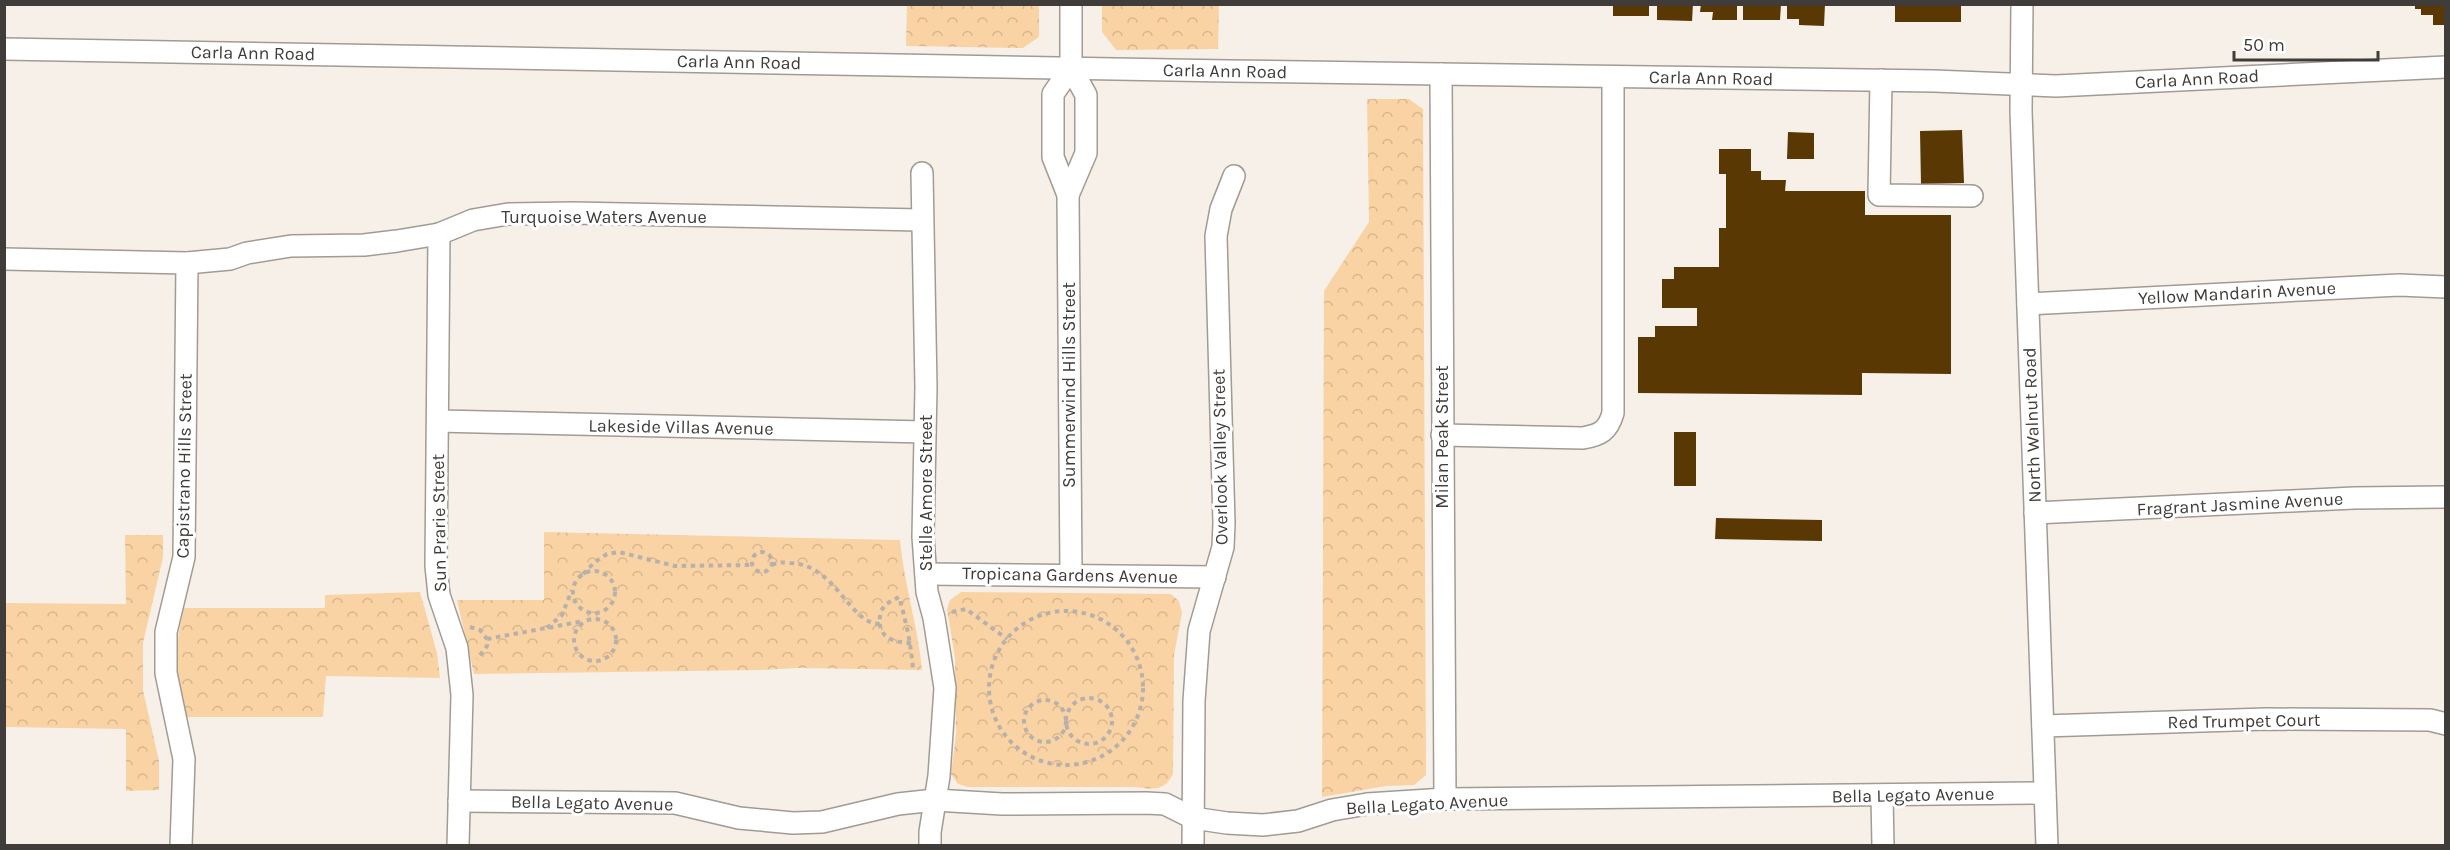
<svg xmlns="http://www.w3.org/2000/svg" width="2450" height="850" font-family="Karla,sans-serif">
	<defs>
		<pattern id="park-crowns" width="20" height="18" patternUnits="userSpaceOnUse" patternTransform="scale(1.5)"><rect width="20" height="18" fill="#fad3a4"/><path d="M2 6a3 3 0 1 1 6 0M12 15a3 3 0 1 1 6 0" fill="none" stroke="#d7b68e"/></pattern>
	</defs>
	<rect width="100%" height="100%" fill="#f7f0e8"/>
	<g fill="url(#park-crowns)">
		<polygon points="907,5 1039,5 1039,37 1023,48 906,46"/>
		<polygon points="1102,5 1219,5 1218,49 1116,50 1102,32"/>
		<polygon points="1367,99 1409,99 1423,109 1426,775 1414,785 1386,786 1322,797 1324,291 1369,222"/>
		<path d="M544 532 900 540C904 584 918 626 922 670L797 668 761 670 474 674 457 600H544Z"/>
		<polygon points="125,535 163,535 163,557 143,643 143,690 159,761 159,790 126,791 126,729 5,727 5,603 126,604"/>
		<path d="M420 592 437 653 440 678 326 676 323 717H183C177 675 173 651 184 608H325V595Z"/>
		<path d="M961 592 1171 594 1179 601 1182 613 1174 655 1173 774C1164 792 1152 789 1135 787H968L958 784 951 774 956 734 955 658 947 609 950 600Z"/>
	</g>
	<g fill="#593803">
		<rect x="1613" y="4" width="36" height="12"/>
		<polygon points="1657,4 1693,4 1692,21 1657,20"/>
		<polygon points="1701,4 1737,4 1737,20 1712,20 1713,12 1700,12"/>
		<polygon points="1743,4 1781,4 1780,20 1743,20"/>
		<polygon points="1787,4 1825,4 1824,26 1799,25 1799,19 1787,19"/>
		<rect x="1895" y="4" width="66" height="18"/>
		<polygon points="2415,4 2446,4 2446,25 2433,25 2433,15 2421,15 2421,9 2415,9"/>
		<polygon points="1962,130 1964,183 1921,184 1920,131"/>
		<polygon points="1788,132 1814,133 1814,159 1787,159"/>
		<polygon points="1719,149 1751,149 1751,171 1761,171 1761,180 1786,180 1785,191 1865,191 1865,215 1951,215 1951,374 1862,373 1862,395 1638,393 1638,337 1655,337 1655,326 1697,326 1697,308 1662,308 1662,279 1674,279 1674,267 1719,267 1719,228 1726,228 1726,174 1719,174"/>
		<rect x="1674" y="432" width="22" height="54"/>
		<polygon points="1716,518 1822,520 1822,541 1715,539"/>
	</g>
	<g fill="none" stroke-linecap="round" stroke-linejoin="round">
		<defs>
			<g id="minor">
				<polyline points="2022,4 2021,111 2047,846"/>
				<polyline points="4,49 1228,71 1934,81 2056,86 2446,67"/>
				<polyline points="1071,68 1053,94 1053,157 1068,195 1071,575"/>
				<polyline points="1071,68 1071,4"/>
				<polyline points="1441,74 1445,799"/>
				<polyline points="1881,80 1879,195 1972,196"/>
				<polyline points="922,173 926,387 923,537 927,592 934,618 945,688 939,776 930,832 930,846"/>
				<polyline points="1068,195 1086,153 1086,95 1071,68"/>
				<polyline points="439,234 436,566 439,595 457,648 462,695 458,846"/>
				<polyline points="4,259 187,263 230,259 247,253 291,246 364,245 397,241 439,234 473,220 508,214 573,213 921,220"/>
				<polyline points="2028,304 2399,285 2446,287"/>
				<polyline points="438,421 925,432"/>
				<path d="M1442 435 1583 438C1600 435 1608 431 1613 413V77"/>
				<polyline points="2035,513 2354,498 2446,497"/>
				<polyline points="926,574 1215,577"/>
				<polyline points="2043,726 2266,719 2430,720 2446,724"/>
				<polyline points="1882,796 1883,846"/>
				<polyline points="459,801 675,803 739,818 793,823 822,822 898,804 935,800 1002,804 1146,803 1165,804 1193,818 1227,823 1263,825 1298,821 1332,810 1367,804 1445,799 2045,793"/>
				<polyline points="181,846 184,759 166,673 166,632 184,557 187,263"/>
				<polyline points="1193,846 1194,701 1199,631 1223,547 1224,523 1216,236 1221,209 1234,176"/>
			</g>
		</defs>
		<use href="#minor" stroke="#a19b94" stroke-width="24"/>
		<g stroke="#b7b1ab" stroke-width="4" stroke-dasharray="4.5 4.5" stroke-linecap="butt">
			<circle cx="762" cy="562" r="10"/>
			<path d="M772 565C779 562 783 562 790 563 836 564 849 624 880 624"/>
			<circle cx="594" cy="592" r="21"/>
			<polyline points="583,574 595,562 607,554 619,552 675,566 752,565"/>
			<circle cx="1066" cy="688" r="77"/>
			<polyline points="952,612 966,609 1007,639"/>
			<circle cx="595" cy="640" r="21"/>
			<polyline points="470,627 480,630 487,639 487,646 477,659"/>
			<polyline points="547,628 562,615 572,590"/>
			<polyline points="487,639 584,621"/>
			<path d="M911 643C890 642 875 636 881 611L886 604 899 597C906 621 911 644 913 669"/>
			<circle cx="1089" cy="721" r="23"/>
			<circle cx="1045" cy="721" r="21"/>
		</g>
		<use href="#minor" stroke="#fff" stroke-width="21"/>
	</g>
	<g text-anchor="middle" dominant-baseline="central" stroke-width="6" stroke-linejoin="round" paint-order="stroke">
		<g font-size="18" fill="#3f3c39" stroke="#fff">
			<text transform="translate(253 53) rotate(1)">Carla Ann Road</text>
			<text transform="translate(739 62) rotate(1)">Carla Ann Road</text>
			<text transform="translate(1225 71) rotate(1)">Carla Ann Road</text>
			<text transform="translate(1711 78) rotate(1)">Carla Ann Road</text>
			<text transform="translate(2197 79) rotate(-3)">Carla Ann Road</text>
			<text x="604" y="217">Turquoise Waters Avenue</text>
			<text transform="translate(2237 293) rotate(-3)">Yellow Mandarin Avenue</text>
			<text transform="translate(1069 385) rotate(-90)">Summerwind Hills Street</text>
			<text transform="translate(2032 425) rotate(-92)">North Walnut Road</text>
			<text transform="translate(681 427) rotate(1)">Lakeside Villas Avenue</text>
			<text transform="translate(1442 437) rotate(-90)">Milan Peak Street</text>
			<text transform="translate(1220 457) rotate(-91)">Overlook Valley Street</text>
			<text transform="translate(184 466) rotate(-89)">Capistrano Hills Street</text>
			<text transform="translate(926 493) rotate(-90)">Stelle Amore Street</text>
			<text transform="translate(2240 504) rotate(-3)">Fragrant Jasmine Avenue</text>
			<text transform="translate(439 523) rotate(-91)">Sun Prarie Street</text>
			<text transform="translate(1070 575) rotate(1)">Tropicana Gardens Avenue</text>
			<text transform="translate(2244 721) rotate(-1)">Red Trumpet Court</text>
			<text transform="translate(1913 795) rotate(-1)">Bella Legato Avenue</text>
			<text transform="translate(592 803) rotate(1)">Bella Legato Avenue</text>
			<text transform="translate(1427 804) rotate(-3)">Bella Legato Avenue</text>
		</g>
	</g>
	<rect width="2450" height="850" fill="none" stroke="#3f3c39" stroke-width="12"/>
	<path d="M2234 51v9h144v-9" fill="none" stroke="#3f3c39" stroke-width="3"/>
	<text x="2243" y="51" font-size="18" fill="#3f3c39" stroke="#ffffff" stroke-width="4.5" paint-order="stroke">50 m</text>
</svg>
